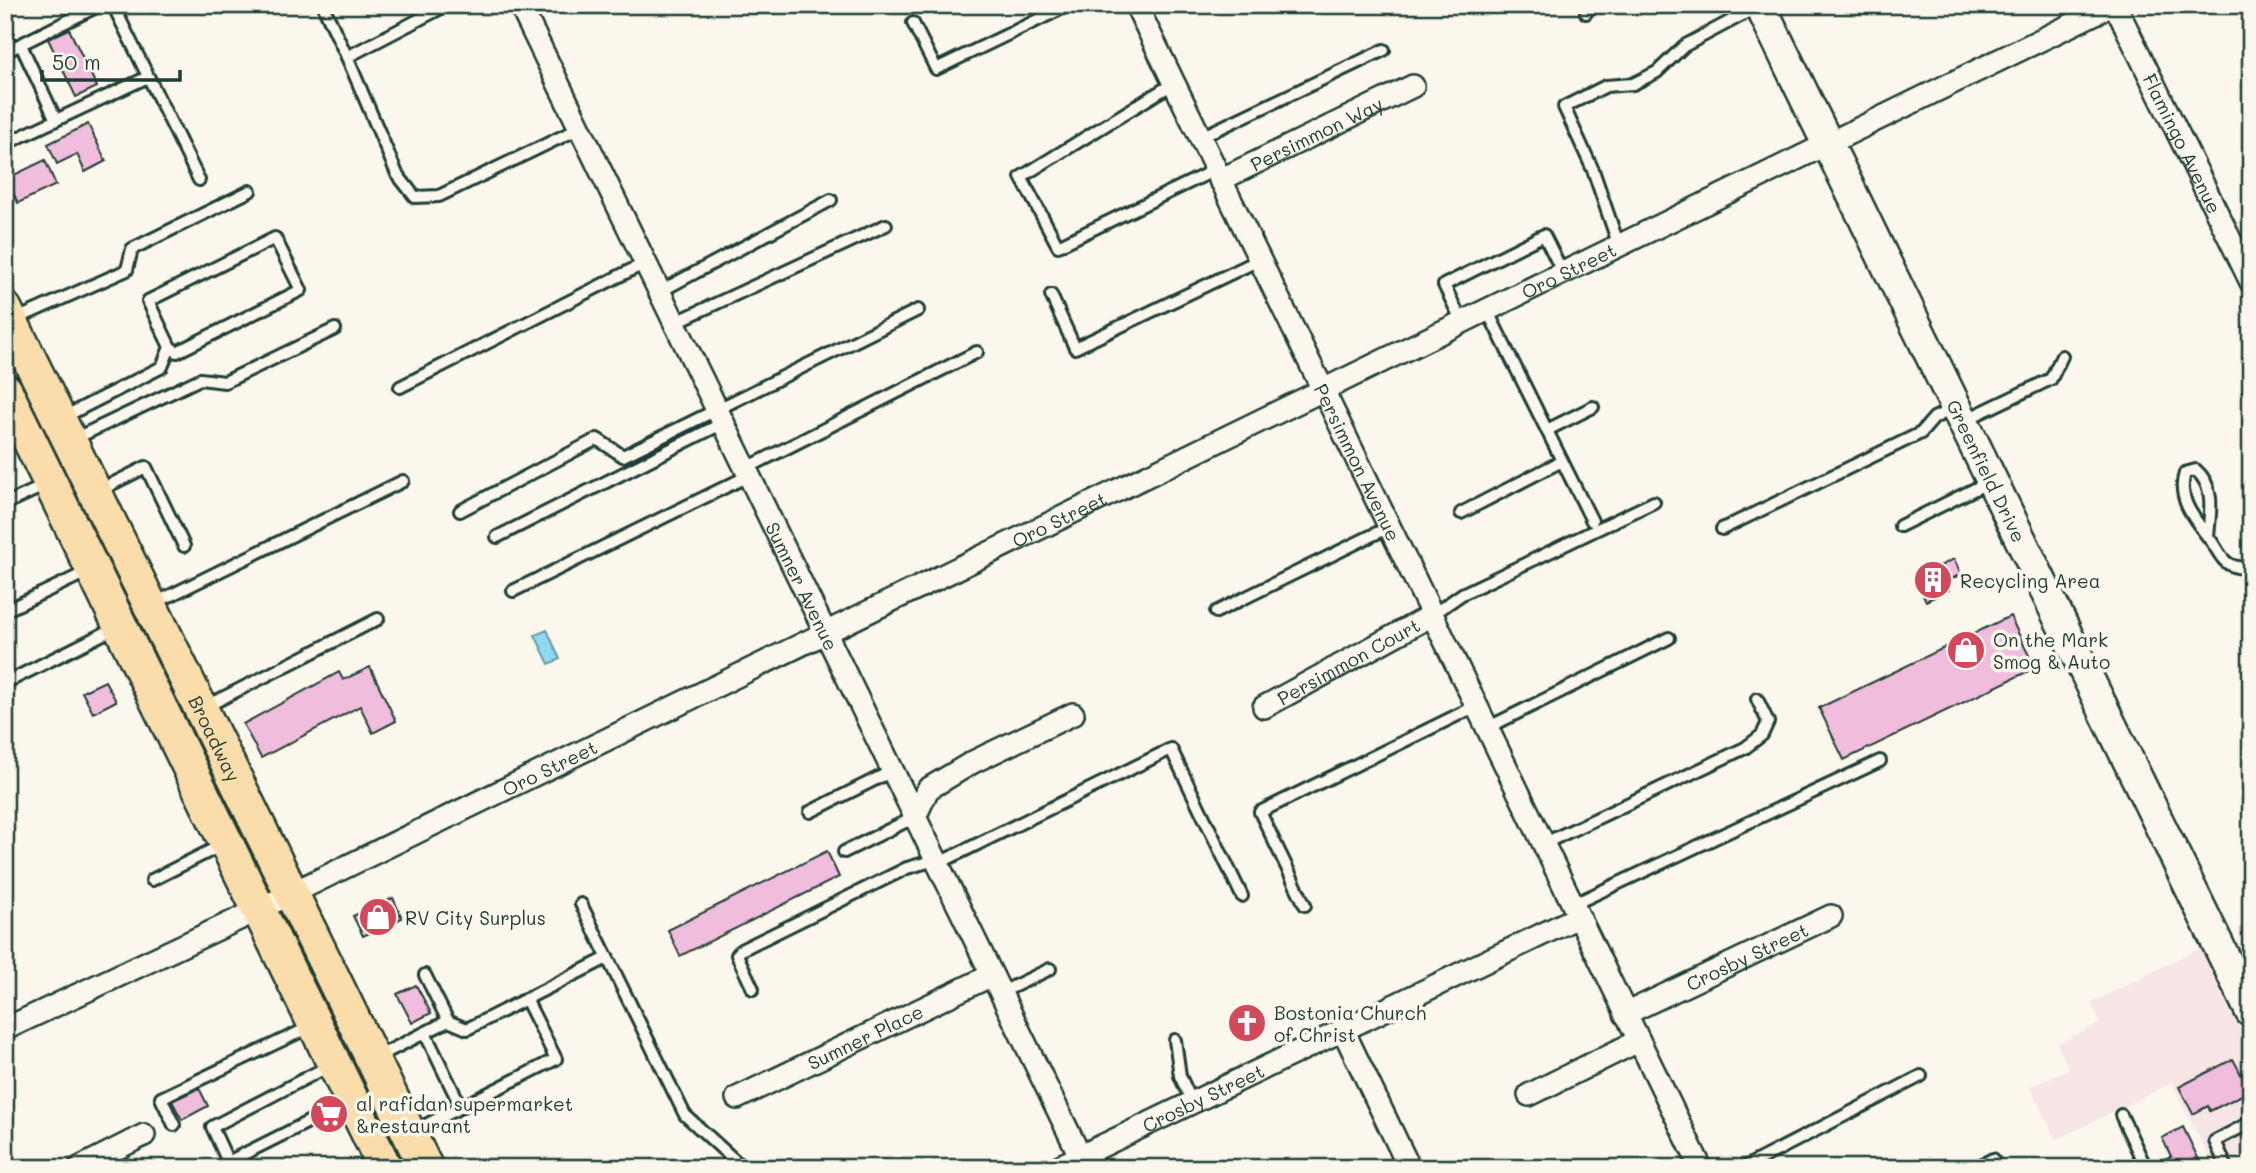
<svg xmlns="http://www.w3.org/2000/svg" width="2256" height="1173" font-family="Mali,sans-serif">
	<rect width="100%" height="100%" fill="#fbf7ec"/>
	<filter id="ink" filterUnits="userSpaceOnUse"><feTurbulence type="fractalNoise" baseFrequency=".0143" numOctaves="2"/><feDisplacementMap in="SourceGraphic" scale="14" xChannelSelector="R" yChannelSelector="G"/><feConvolveMatrix kernelMatrix="1 2 1 2 8 2 1 2 1" color-interpolation-filters="sRGB"/></filter>
	<g filter="url(#ink)">
		<polygon fill="#f8e6e7" points="2201,947 2243,1035 2251,1059 2251,1151 2214,1168 2172,1083 2056,1140 2030,1087 2069,1069 2057,1044 2100,1023 2091,1003"/>
		<polygon fill="#90d9f1" stroke="#639ba5" stroke-width="2" points="547,630 560,659 549,664 535,635"/>
		<g fill="#f0bddc" stroke="#1f3d34" stroke-width="2">
			<polygon points="69,29 97,87 76,97 48,39"/>
			<polygon points="88,124 106,161 85,172 77,154 57,164 48,144"/>
			<polygon points="45,160 56,185 18,203 6,179"/>
			<polygon points="1954,559 1961,574 1946,582 1949,590 1926,601 1915,578"/>
			<polygon points="2010,616 2035,668 1844,760 1819,708"/>
			<polygon points="370,667 396,721 373,733 360,706 261,758 243,724 339,672 343,680"/>
			<polygon points="105,681 116,701 93,713 82,692"/>
			<polygon points="827,851 839,877 680,956 668,930"/>
			<polygon points="393,898 402,918 363,936 353,916"/>
			<polygon points="416,985 431,1013 412,1023 397,994"/>
			<polygon points="2233,1059 2250,1091 2210,1111 2208,1106 2193,1114 2179,1087"/>
			<polygon points="199,1088 208,1106 182,1120 172,1101"/>
			<polygon points="2183,1127 2199,1160 2183,1168 2154,1168 2153,1165 2171,1156 2162,1138"/>
		</g>
		<g fill="none" stroke-linecap="round" stroke-linejoin="round">
			<defs>
				<g id="lane">
					<polyline points="113,5 199,180"/>
					<polyline points="447,5 347,57 397,174 415,197 439,196 580,128"/>
					<polyline points="325,10 347,57"/>
					<polyline points="1586,13 1587,5"/>
					<polyline points="913,23 936,69 1069,5"/>
					<polyline points="21,45 56,120"/>
					<polyline points="5,52 100,5"/>
					<polyline points="1174,83 1021,177 1058,246 1215,170"/>
					<polyline points="1199,138 1384,50"/>
					<polyline points="5,144 148,77"/>
					<polyline points="1619,246 1593,170 1564,107 1606,86 1633,84 1657,72 1684,46 1757,7"/>
					<polyline points="659,292 831,200"/>
					<polyline points="1051,295 1075,348 1259,260"/>
					<polyline points="1487,310 1592,521"/>
					<polyline points="14,320 127,270 132,249 250,191"/>
					<polyline points="1462,322 1444,285 1544,235 1563,273"/>
					<polyline points="674,323 886,225"/>
					<polyline points="400,387 645,263"/>
					<polyline points="62,418 162,367 170,347 148,301 275,238 301,290 177,352 170,347"/>
					<polyline points="1965,420 2051,379 2062,356"/>
					<polyline points="1547,430 1593,407"/>
					<polyline points="72,440 200,379 225,382 335,329"/>
					<polyline points="745,469 977,352"/>
					<polyline points="98,491 146,467 184,546"/>
					<polyline points="5,504 48,484"/>
					<polyline points="460,511 597,439 623,456 918,310"/>
					<polyline points="1461,513 1562,461"/>
					<polyline points="1900,526 1989,482"/>
					<polyline points="1722,529 1921,433 1934,418 1954,408"/>
					<path d="M2208 536C2210 512 2216 488 2196 470L2185 473C2176 500 2196 521 2212 542 2216 548 2220 556 2225 561 2232 568 2241 568 2251 567"/>
					<polyline points="497,537 723,423"/>
					<polyline points="513,591 748,476"/>
					<polyline points="153,604 403,481"/>
					<polyline points="11,608 91,570"/>
					<polyline points="1216,612 1389,527"/>
					<polyline points="1432,615 1462,594 1654,502"/>
					<polyline points="5,683 115,628"/>
					<polyline points="203,708 378,619"/>
					<polyline points="1487,728 1669,638"/>
					<polyline points="810,812 892,771"/>
					<polyline points="1543,844 1745,748 1762,735 1768,722 1757,699"/>
					<polyline points="844,852 915,817"/>
					<polyline points="937,864 1171,749 1242,896"/>
					<polyline points="152,880 222,845"/>
					<polyline points="581,904 685,1115 743,1168"/>
					<polyline points="1305,905 1260,812 1476,706"/>
					<polyline points="1572,905 1880,761"/>
					<polyline points="753,989 737,955 741,950 907,868 935,860"/>
					<polyline points="1000,993 1050,969"/>
					<polyline points="448,1021 467,1029 607,958"/>
					<polyline points="425,1033 461,1107"/>
					<polyline points="1175,1040 1180,1076 1192,1102"/>
					<polyline points="375,1058 448,1021 425,975"/>
					<polyline points="329,1066 212,1127 228,1162 348,1102"/>
					<polyline points="2121,1115 2146,1168"/>
					<polyline points="174,1125 161,1098 310,1027"/>
					<polyline points="412,1132 556,1059 526,999"/>
					<polyline points="1743,1168 1921,1076"/>
					<polyline points="1975,1168 1993,1159"/>
					<polyline points="2227,1168 2215,1141 2251,1122"/>
				</g>
				<g id="street">
					<path id="s1" d="M520 5 1086 1168"/>
					<path id="s2" d="M1136 5 1701 1168"/>
					<path id="s3" d="M2115 5 2251 282"/>
					<path id="s4" d="M1220 180 1413 86"/>
					<path id="s5" d="M1264 707 1432 615"/>
					<polyline points="915,817 928,789 973,762 1073,714"/>
					<path id="s6" d="M1625 1014 1831 916"/>
					<path id="s7" d="M5 1029 241 918 2112 5"/>
					<polyline points="1343,1030 1406,1161 1403,1168"/>
					<polyline points="1529,1095 1638,1041"/>
					<path id="s8" d="M737 1098 992 975"/>
					<polyline points="79,1168 144,1135"/>
					<path id="s9" d="M1056 1168 1578 917"/>
				</g>
				<g id="secondary">
					<path id="s10" d="M1760 5 2251 1012"/>
				</g>
				<g id="primary">
					<path id="s11" d="M5 309 426 1168"/>
					<polyline points="5,390 385,1168"/>
				</g>
			</defs>
			<use href="#lane" stroke="#1f3d34" stroke-width="16"/>
			<use href="#street" stroke="#1f3d34" stroke-width="26"/>
			<use href="#secondary" stroke="#1f3d34" stroke-width="35"/>
			<use href="#primary" stroke="#1f3d34" stroke-width="38"/>
			<use href="#lane" stroke="#fbf7ec" stroke-width="10"/>
			<use href="#street" stroke="#fbf7ec" stroke-width="21"/>
			<use href="#secondary" stroke="#fbf7ec" stroke-width="30"/>
			<use href="#primary" stroke="#faddab" stroke-width="33"/>
		</g>
	</g>
	<defs>
		<symbol id="building-disc" viewBox="-11 -11 22 22"><circle r="9.5" fill="#d1495b" stroke="#fbf7ec"/><path d="M-4-6H4V6H1V3H-1V6H-4ZM-2.5-4.3h1.7v1.8h-1.7ZM.8-4.3h1.7v1.8H.8ZM-2.5-1h1.7V.8h-1.7ZM.8-1h1.7V.8H.8Z" fill="#fff"/></symbol>
		<symbol id="shop-disc" viewBox="-11 -11 22 22"><circle r="9.5" fill="#d1495b" stroke="#fbf7ec"/><path d="M-5-2.5h2.3a2.7 3.5 0 0 1 5.4 0H5L5.5 6h-11ZM-1.5-2.5h3a1.5 2.3 0 0 0-3 0Z" fill="#fff"/></symbol>
		<symbol id="church-disc" viewBox="-11 -11 22 22"><circle r="9.5" fill="#d1495b" stroke="#fbf7ec"/><path d="M-1.2-6h2.4v3.5h3.3v2.4h-3.3V6h-2.4V-.1h-3.3v-2.4h3.3Z" fill="#fff"/></symbol>
		<symbol id="supermarket-disc" viewBox="-11 -11 22 22"><circle r="9.5" fill="#d1495b" stroke="#fbf7ec"/><path d="M-6-5.5h2.5l.6 2H6L4.5 2H-2.5L-4.4-4H-6ZM-1.5 3.2a1.3 1.3 0 1 0 .1 0ZM3 3.2a1.3 1.3 0 1 0 .1 0Z" fill="#fff"/></symbol>
	</defs>
	<g fill-rule="evenodd">
		<use href="#building-disc" x="1911" y="558" width="44" height="44"/>
		<use href="#shop-disc" x="1944" y="628" width="44" height="44"/>
		<use href="#shop-disc" x="356" y="895" width="44" height="44"/>
		<use href="#church-disc" x="1225" y="1001" width="44" height="44"/>
		<use href="#supermarket-disc" x="307" y="1092" width="44" height="44"/>
	</g>
	<g text-anchor="middle" dominant-baseline="central" stroke-width="7" stroke-linejoin="round" paint-order="stroke">
		<g font-size="19" fill="#1f3d34" stroke="#fbf7ec">
			<text stroke="none"><textPath href="#s4" startOffset="107">Persimmon Way</textPath></text>
			<text stroke="none"><textPath href="#s3" startOffset="154">Flamingo Avenue</textPath></text>
			<text stroke="none"><textPath href="#s7" startOffset="1738">Oro Street</textPath></text>
			<text stroke="none"><textPath href="#s2" startOffset="508">Persimmon Avenue</textPath></text>
			<text stroke="none"><textPath href="#s10" startOffset="518">Greenfield Drive</textPath></text>
			<text stroke="none"><textPath href="#s7" startOffset="1171">Oro Street</textPath></text>
			<text stroke="none"><textPath href="#s1" startOffset="646">Sumner Avenue</textPath></text>
			<text stroke="none"><textPath href="#s5" startOffset="96">Persimmon Court</textPath></text>
			<text stroke="none"><textPath href="#s11" startOffset="478">Broadway</textPath></text>
			<text stroke="none"><textPath href="#s7" startOffset="604">Oro Street</textPath></text>
			<text stroke="none"><textPath href="#s6" startOffset="135">Crosby Street</textPath></text>
			<text stroke="none"><textPath href="#s8" startOffset="142">Sumner Place</textPath></text>
			<text stroke="none"><textPath href="#s9" startOffset="163">Crosby Street</textPath></text>
		</g>
		<g font-size="19" fill="#1f3d34" stroke="#fbf7ec" text-anchor="start">
			<text x="1960" y="580">Recycling Area</text>
			<text x="1993" y="639">On the Mark<tspan x="1993" dy="22">Smog &amp; Auto</tspan></text>
			<text x="405" y="917">RV City Surplus</text>
			<text x="1274" y="1012">Bostonia Church<tspan x="1274" dy="22">of Christ</tspan></text>
			<text x="356" y="1103">al rafidan supermarket<tspan x="356" dy="22">&amp;restaurant</tspan></text>
		</g>
	</g>
	<rect width="2256" height="1173" fill="none" stroke="#fbf7ec" stroke-width="28"/>
	<rect x="14" y="14" width="2228" height="1145" fill="none" stroke="#1f3d34" stroke-width="2.5" filter="url(#ink)"/>
	<path d="M42 70v10h138v-10" fill="none" stroke="#1f3d34" stroke-width="3.5"/>
	<text x="52" y="70" font-size="21" fill="#1f3d34" stroke="#fbf7ec" stroke-width="5" paint-order="stroke">50 m</text>
</svg>
